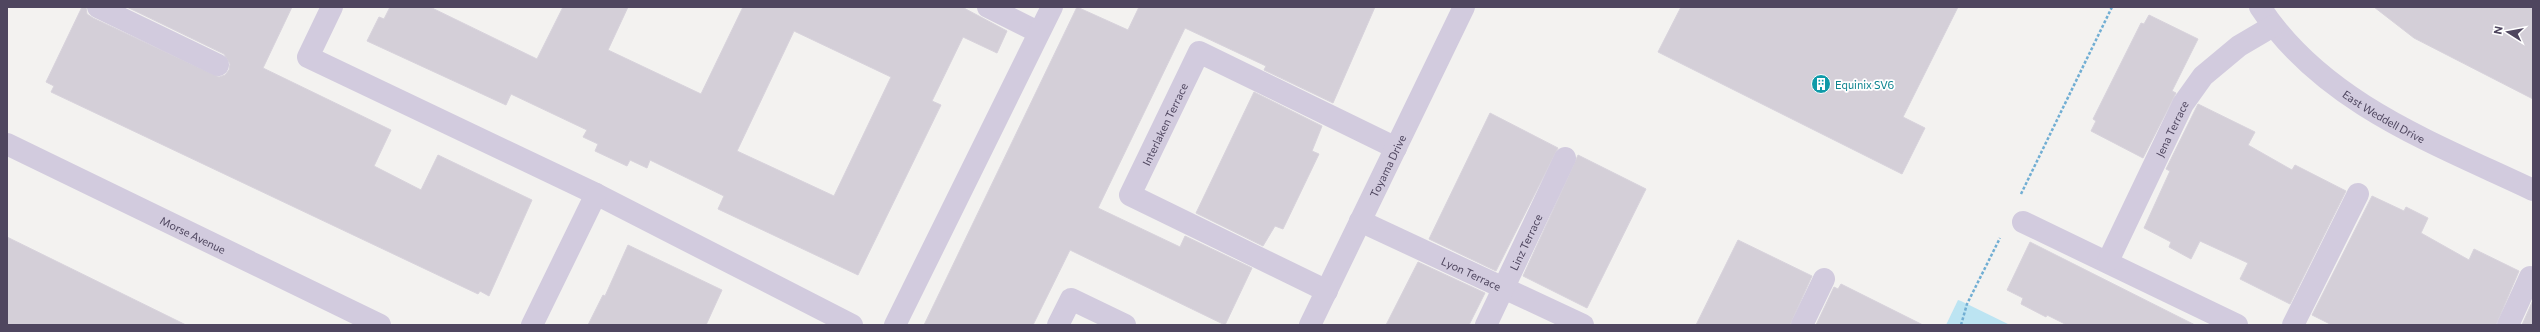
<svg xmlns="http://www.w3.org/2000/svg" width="2540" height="332" font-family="Commissioner,sans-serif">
	<rect width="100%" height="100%" fill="#f3f2f0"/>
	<polygon fill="#bce4f2" points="1958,300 1961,301 2010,325 1946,325"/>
	<g fill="#d4cfd8" stroke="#d8d3dc" fill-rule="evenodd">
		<polygon points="82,7 86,7 87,14 93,18 219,77 225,75 229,70 230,64 224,54 127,7 292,7 263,68 391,130 374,166 421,190 438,155 532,200 489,296 480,291 478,294 51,92 54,86 46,82"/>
		<path d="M390 7H430L537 59 563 7H628L608 50 701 94 743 7H962L1007 31 997 53 963 37 932 101 941 105 858 275 718 209 724 196 650 160 647 168 630 160 627 166 595 151 598 144 583 137 587 130 511 94 506 105 367 41 379 17 384 19ZM794 31 891 77 834 196 737 151Z"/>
		<polygon points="1077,7 1128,30 1139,7 1375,7 1333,103 1264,70 1266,66 1185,28 1098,208 1180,247 1185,236 1252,268 1225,325 1070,250 1033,325 924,325"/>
		<polygon points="1681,7 1958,7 1903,117 1925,128 1902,174 1658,52"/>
		<polygon points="2374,7 2533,7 2533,99 2414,38"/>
		<polygon points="2149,15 2198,39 2172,91 2176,93 2143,158 2091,131 2096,121 2093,119 2141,23 2144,24"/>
		<polygon points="1254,92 1322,126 1312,151 1319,154 1283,229 1275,226 1263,246 1196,213"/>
		<polygon points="2198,104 2255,132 2248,145 2292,170 2295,165 2346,191 2290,304 2240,279 2248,263 2200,241 2191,259 2169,247 2171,242 2144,228 2170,171 2166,169"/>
		<polygon points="1490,113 1558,148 1496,271 1429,239"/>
		<polygon points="1578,155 1646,189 1587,308 1523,276"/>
		<polygon points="2372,196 2404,211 2406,207 2428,218 2421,233 2469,260 2474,249 2519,271 2496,325 2332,325 2312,315"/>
		<polygon points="7,237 66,266 186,325 7,325"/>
		<polygon points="1738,240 1812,276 1790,325 1696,325"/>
		<polygon points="2030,242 2195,325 2067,325 2047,315 2046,317 2021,304 2023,298 2007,290"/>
		<polygon points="628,245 722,290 706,325 588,325 603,295 605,296"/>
		<polygon points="1418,262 1485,293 1469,325 1386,325"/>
		<polygon points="1841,284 1923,325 1816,325 1834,287 1838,289"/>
		<polygon points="2533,300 2533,325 2522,325"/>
	</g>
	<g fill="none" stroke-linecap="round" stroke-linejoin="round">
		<g stroke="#71aed3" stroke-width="2.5" stroke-dasharray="3 2" stroke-linecap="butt">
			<polyline points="2021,194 2112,7"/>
			<polyline points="1961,325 1967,304 2000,238"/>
		</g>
		<g stroke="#d2cbde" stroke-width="22">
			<polyline points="98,7 218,65"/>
			<polyline points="332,7 308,57 596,194 852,325"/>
			<polyline points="988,7 1038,32"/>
			<path id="s1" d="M2260 7C2323 103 2434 143 2533 190"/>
			<path id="s2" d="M7 144 380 325"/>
			<path id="s3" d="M1360 221 1583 325"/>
			<polyline points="2023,222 2237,325"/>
			<path id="s4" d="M2108 261 2183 104 2203 76 2239 46 2273 26"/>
			<path id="s5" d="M1327 291 1130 195 1199 52 1396 148"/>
			<polyline points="532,325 596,194"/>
			<polyline points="895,325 1052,7"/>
			<polyline points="1058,325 1071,299 1125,325"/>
			<path id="s6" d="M1310 325 1464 7"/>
			<path id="s7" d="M1486 325 1565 158"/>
			<polyline points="1802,325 1824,279"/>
			<polyline points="2293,325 2358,194"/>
			<polyline points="2508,325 2530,277"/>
		</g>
	</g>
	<defs>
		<symbol id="building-disc" viewBox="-11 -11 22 22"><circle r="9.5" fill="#0f9aa8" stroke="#fff"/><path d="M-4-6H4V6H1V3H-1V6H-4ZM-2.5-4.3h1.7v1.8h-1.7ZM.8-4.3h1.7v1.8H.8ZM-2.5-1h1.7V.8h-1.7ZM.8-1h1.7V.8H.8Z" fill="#fff"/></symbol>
	</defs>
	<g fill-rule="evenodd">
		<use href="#building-disc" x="1810" y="73" width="22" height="22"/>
	</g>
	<g text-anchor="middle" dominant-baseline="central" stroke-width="3.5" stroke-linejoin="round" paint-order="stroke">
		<g font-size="11" fill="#0d838f" stroke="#fff" text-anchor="start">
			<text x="1835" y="84">Equinix SV6</text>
		</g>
		<g font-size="11" fill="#4f465f" stroke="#fff">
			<text stroke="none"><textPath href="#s1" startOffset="167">East Weddell Drive</textPath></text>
			<text stroke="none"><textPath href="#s5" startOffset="298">Interlaken Terrace</textPath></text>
			<text stroke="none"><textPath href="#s4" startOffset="147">Jena Terrace</textPath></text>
			<text stroke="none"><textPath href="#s6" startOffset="177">Toyama Drive</textPath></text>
			<text stroke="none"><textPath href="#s2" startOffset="207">Morse Avenue</textPath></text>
			<text stroke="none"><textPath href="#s7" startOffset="92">Linz Terrace</textPath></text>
			<text stroke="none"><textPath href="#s3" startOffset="123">Lyon Terrace</textPath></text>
		</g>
	</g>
	<rect width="2540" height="332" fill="none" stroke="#4f465f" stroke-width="16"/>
	<g transform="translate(2508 32) rotate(281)" stroke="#ffffff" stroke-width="3" paint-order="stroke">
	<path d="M0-3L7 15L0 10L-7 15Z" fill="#4f465f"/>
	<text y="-6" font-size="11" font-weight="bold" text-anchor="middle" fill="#4f465f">N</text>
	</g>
</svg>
